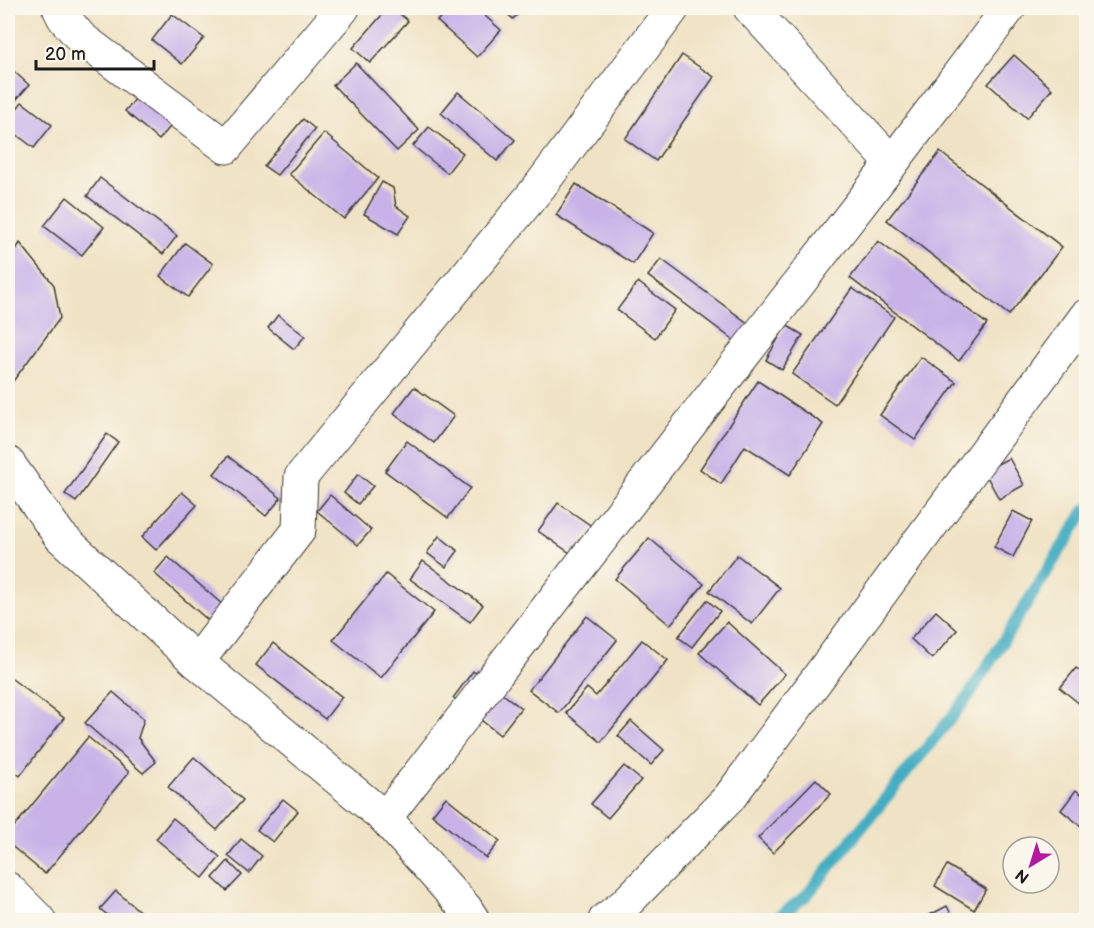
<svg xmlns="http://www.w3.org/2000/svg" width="1094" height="928" font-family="'Balsamiq Sans',sans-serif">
	<rect width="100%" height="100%" fill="#fbf7ec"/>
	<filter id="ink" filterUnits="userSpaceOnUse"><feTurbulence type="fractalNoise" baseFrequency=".0167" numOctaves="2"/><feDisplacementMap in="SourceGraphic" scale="12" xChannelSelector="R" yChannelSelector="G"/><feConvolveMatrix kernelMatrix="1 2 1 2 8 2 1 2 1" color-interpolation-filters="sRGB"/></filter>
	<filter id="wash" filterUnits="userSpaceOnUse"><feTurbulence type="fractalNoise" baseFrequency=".008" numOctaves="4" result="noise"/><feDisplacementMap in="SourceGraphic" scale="24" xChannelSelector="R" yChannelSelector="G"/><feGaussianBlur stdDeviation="1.35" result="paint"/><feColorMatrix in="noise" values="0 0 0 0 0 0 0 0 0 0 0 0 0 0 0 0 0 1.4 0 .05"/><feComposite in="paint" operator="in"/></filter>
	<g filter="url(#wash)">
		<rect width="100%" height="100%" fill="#f0e3c5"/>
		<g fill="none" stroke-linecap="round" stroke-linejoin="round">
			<polyline stroke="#43adc2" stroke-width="12" points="774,920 806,896 968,697 1086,509"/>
		</g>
		<g id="blocks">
			<g fill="#c8b2e8">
				<polygon points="388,8 393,8 408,21 370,63 353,48"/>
				<polygon points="449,8 476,8 501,30 477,57 437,21"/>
				<polygon points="501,8 524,8 513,19"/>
				<polygon points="172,14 204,38 182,64 152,40"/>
				<polygon points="682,55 714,77 656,161 625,139"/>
				<polygon points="1014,55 1052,89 1027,118 988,84"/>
				<polygon points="356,63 419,130 397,151 333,85"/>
				<polygon points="8,66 29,85 8,109"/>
				<polygon points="145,88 179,116 159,140 125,111"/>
				<polygon points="458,92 515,140 497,161 441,113"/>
				<polygon points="22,102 52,125 34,148 8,128 8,120"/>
				<polygon points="303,119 315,129 277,175 264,166"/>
				<polygon points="429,127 463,153 447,173 413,146"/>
				<polygon points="324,133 378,178 344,219 289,174"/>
				<polygon points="940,152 1062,247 1009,315 887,220"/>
				<polygon points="100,178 177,236 163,254 87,196"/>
				<polygon points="382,182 393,188 396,206 410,216 398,234 364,214"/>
				<polygon points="576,184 653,233 633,264 556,215"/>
				<polygon points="67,197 104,227 82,255 44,226"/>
				<polygon points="878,241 987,324 959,361 850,278"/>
				<polygon points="20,243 54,285 60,318 8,388 8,262"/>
				<polygon points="185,243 213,264 188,297 160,276"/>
				<polygon points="661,259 757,330 744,348 648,276"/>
				<polygon points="638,282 675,310 655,338 617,310"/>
				<polygon points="852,288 894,317 835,404 792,374"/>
				<polygon points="278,315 305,336 294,349 268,328"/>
				<polygon points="786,325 803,335 782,370 766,360"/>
				<polygon points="921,357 956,382 915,440 880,415"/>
				<polygon points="758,381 823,424 790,475 745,446 721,484 700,469"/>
				<polygon points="414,387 454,416 434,443 394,413"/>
				<polygon points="107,434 118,442 76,502 65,494"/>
				<polygon points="407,441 470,488 448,518 385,471"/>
				<polygon points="228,456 281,498 266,516 214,474"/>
				<polygon points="1009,458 1024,485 999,499 984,471"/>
				<polygon points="358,474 373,486 358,504 344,493"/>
				<polygon points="182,492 197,505 156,550 142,537"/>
				<polygon points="330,495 371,530 358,545 317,511"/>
				<polygon points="558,503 593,527 573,555 538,531"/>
				<polygon points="1013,511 1032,521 1013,557 994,547"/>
				<polygon points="439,536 458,551 446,567 427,553"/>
				<polygon points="649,538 704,584 670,625 615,579"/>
				<polygon points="737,555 780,588 752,624 709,591"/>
				<polygon points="168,557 232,613 218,629 154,573"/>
				<polygon points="423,561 483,605 470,622 410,579"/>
				<polygon points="386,574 434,612 381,678 333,640"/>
				<polygon points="707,600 720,611 692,647 678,637"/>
				<polygon points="936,611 957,630 932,659 911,639"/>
				<polygon points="587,616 617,640 559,713 529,690"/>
				<polygon points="727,622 785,674 758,705 699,653"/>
				<polygon points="642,640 668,660 601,742 566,713 587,688 596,696"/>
				<polygon points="273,643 342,697 325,719 256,665"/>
				<polygon points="1076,668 1086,675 1086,709 1060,688"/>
				<polygon points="473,671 521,708 500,735 453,698"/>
				<polygon points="8,676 64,718 20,776 8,766"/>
				<polygon points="113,692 144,719 138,738 156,762 143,773 85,723"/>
				<polygon points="631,721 664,750 651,765 618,736"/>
				<polygon points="88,737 129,772 45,874 8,843 8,834"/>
				<polygon points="194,757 243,800 217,830 168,787"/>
				<polygon points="624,766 641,780 608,818 591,804"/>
				<polygon points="816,779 831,794 773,853 758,838"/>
				<polygon points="1076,790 1086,798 1086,830 1061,810"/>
				<polygon points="446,797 500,841 486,858 432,815"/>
				<polygon points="283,799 298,811 273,842 257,830"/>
				<polygon points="173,818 220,857 203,878 156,839"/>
				<polygon points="241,839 262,856 249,873 228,856"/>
				<polygon points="228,861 242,875 227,891 213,878"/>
				<polygon points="947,865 986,889 974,910 935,886"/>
				<polygon points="116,891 150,920 114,920 100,909"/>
				<polygon points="947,906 954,920 920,920"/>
			</g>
		</g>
	</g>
	<g filter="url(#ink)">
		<use href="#blocks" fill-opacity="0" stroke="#3c3a35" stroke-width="1.5"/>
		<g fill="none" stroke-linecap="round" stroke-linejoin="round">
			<defs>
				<g id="street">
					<polyline points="59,8 64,18 81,38 226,147 343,8"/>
					<polyline points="750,8 892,163"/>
					<polyline points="8,463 60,536 197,662 385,818 466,909 473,920"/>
					<polyline points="197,662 299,530 301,477 540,186 673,8"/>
					<polyline points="385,818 892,163 1009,8"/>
					<polyline points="8,889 39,920"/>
					<polyline points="605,920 624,905 729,798 1086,316"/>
				</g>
			</defs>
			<use href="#street" stroke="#3c3a35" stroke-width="35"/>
			<use href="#street" stroke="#fff" stroke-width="33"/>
		</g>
	</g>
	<rect width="1094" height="928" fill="none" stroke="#fbf7ec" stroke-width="30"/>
	<g transform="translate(1031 865) rotate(218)"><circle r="28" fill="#fbf7ec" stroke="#a29f99" stroke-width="1.5"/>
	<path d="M0-4.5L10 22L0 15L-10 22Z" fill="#b5179e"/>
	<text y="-9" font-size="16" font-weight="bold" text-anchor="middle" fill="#1c1c1c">N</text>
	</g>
	<path d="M36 60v9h118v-9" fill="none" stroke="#1c1c1c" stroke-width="3"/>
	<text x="45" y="60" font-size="18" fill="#1c1c1c" stroke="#fbf7ec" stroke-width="4.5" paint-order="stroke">20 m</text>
</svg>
